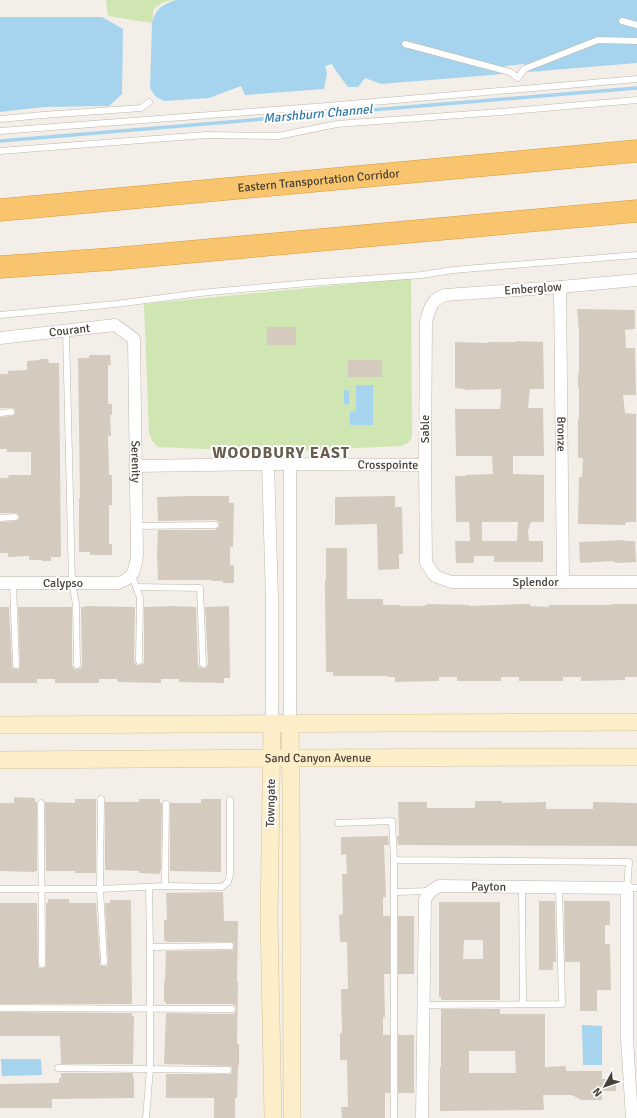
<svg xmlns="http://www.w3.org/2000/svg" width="637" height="1118" font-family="Signika,sans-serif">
	<rect width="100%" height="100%" fill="#f3efe8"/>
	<g fill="#d0e6b2">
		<polygon points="106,0 178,0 166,1 154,8 152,23 108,16"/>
		<path d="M411 278 412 437C409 443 406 445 400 446L274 452 158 447 152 441 149 433 144 304Z"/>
	</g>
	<g fill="#a6d3ed">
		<path d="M176 0H637V63L529 72 524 64 505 66 503 74 381 84 365 78 358 87H348L336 71 332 64 325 66 327 73 324 89 245 95 241 86 209 98 164 101 156 97 150 88 152 23C156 8 162 5 176 0Z"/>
		<polygon points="0,17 102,17 123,29 122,94 109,106 44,107 0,112"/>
		<polygon points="356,385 373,385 373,425 350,425 350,412 356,411"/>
		<polygon points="344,390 349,390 349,405 344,404"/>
		<polygon points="582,1025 602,1026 602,1065 583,1065"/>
		<polygon points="41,1059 42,1075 2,1076 1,1059"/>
	</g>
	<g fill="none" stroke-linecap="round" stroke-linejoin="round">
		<polyline stroke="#a6d3ed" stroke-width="3.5" points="0,141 637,88"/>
	</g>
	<g fill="#d4cbbe" fill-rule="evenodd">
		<polygon points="577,309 635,310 635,329 625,330 626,348 635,348 636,395 623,395 625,413 636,414 636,522 626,522 625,525 578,524 579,477 582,477 583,458 578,458 578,419 579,419 579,388 578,388 578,375 579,374 579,331"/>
		<rect x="267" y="327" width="29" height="18"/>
		<path d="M517 341 543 342 544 389H530L528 408H543L544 456H513V474L544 475V522H531L528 531 529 541H543V562H494V556H474V563H456L455 541H469L470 540 469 522H456L455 476H466V475L493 474 492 456H456L455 409H500L501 399V389L465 390V389L455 388V342L487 343 490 342H517ZM482 522H518L517 541H482Z"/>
		<polygon points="89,355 110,355 111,365 108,365 108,404 112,404 112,415 110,415 111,436 108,436 109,475 112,475 112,505 109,505 109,544 112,544 112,555 90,555 90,552 79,552 79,498 80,498 78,358 89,358"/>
		<polygon points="40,359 48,359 49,363 59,363 61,557 51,557 51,561 42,561 42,560 29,560 29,556 8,557 8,553 0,553 0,522 16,521 18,520 19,517 18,514 15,513 0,513 0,478 9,478 8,475 31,475 31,452 7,452 7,449 0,449 0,417 12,416 15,414 15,410 13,408 0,408 0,374 8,374 8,371 27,370 27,361 40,360"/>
		<rect x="348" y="360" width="34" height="17"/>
		<polygon points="190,496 229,496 229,503 234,503 233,547 230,547 230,565 234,565 234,583 223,583 223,581 212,581 212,580 158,580 157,553 158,530 215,530 219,527 219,522 215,520 158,521 157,497"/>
		<polygon points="395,496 395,507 402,507 403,554 399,554 399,569 378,570 377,524 335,525 335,497"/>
		<polygon points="625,540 625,541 635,541 636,562 619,563 613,562 613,561 580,563 579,542"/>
		<polygon points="326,548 347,548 347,599 383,599 383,605 400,605 400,606 425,606 424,605 427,605 427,604 470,605 470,606 523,604 530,604 530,606 549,607 549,605 611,605 611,604 637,604 637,677 625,677 625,680 581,681 581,677 563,677 563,681 519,681 519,677 501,677 501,681 457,681 457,677 439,677 439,681 395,682 395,677 388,677 388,676 333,676 333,672 326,672 325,595 325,580 326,580"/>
		<polygon points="85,606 135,607 134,661 136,665 139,665 143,664 144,661 144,607 173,606 196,607 198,664 199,667 203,668 206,668 208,664 205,607 229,606 230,678 224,678 224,683 179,682 179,679 161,679 161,683 118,682 117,679 99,679 99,683 55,683 55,679 37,679 37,683 0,683 0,607 9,607 12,665 12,668 16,669 19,669 20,665 18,607 72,607 72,665 74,669 77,669 81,668 82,665 81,607 85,607"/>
		<polygon points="14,797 35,798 35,802 37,802 37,871 35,871 35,872 0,871 0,803 14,803"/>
		<polygon points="75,799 96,799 96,873 75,873 75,871 46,871 45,802 75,803"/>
		<polygon points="139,799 160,799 160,803 162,803 161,871 160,871 160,874 139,873 139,871 105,870 105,802 139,802"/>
		<polygon points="201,799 221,799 221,872 170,871 170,803 201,803"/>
		<polygon points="475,801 502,801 502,803 546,802 546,809 593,809 593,802 637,803 637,846 398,845 397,836 399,836 398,802 427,802 427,808 475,808"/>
		<polygon points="388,836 389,845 384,845 386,897 383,897 383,916 390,916 390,974 384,974 385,1017 383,1017 383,1035 390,1035 390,1093 385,1093 385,1118 342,1118 341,1107 348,1107 347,1060 340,1060 340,1033 342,1033 341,989 348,989 347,942 340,942 339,915 343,914 342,874 347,874 346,854 341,855 341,837"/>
		<polygon points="223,892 224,921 238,921 237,982 238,982 237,1044 239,1044 239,1065 238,1065 237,1098 235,1098 235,1118 214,1118 214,1098 166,1098 166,1074 231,1074 232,1070 232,1067 228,1066 164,1064 166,1013 232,1014 235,1013 236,1009 236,1006 232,1004 166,1004 166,1002 164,1002 164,981 165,981 166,951 230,950 233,950 234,946 234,943 230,942 166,942 166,941 164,941 164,920 167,920 166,893"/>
		<polygon points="48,899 69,899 69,903 96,903 100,962 100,965 104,966 107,966 108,962 105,903 110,903 110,900 131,900 132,1004 0,1004 0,903 37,903 38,964 39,968 42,968 46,967 46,903 48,903"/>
		<polygon points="539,901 555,901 556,962 553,962 553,970 539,970"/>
		<polygon points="564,901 610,901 610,925 605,925 605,944 610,944 611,990 597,990 597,1011 580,1011 580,962 565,962"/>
		<path d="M439 902H500V1000H441V997H439ZM464 940H483V959H463Z"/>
		<rect x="398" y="916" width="16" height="58"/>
		<path d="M441 1009H500V1014H545V1067L566 1066V1071H602V1079H616V1091H602V1100H581L572 1095H543L544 1110 440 1111V1067H441ZM469 1051H515L516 1073H469Z"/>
		<polygon points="0,1012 132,1013 132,1016 134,1016 133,1064 61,1064 60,1036 0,1036"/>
		<rect x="398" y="1035" width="16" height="58"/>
		<polygon points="61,1073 133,1073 133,1078 134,1078 134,1098 52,1099 52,1108 0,1108 0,1084 59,1083 59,1078 61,1078"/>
	</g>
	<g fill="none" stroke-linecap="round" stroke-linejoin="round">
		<defs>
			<g id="lane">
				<polyline points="622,21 637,25"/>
				<polyline points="405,44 510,72 518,78 524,69 598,40 637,41"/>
				<polyline points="0,119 43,115 141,108 149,102"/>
				<polyline points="0,131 327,106 637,79"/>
				<polyline points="0,151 206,135 278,136 337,124 500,112 637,100"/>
				<polyline points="0,315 116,304 200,293 308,283 422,275 453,270 637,255"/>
				<polyline points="66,331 72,583 76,604 77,665"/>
				<polyline points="0,413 11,412"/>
				<polyline points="0,518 15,517"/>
				<polyline points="136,526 215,525"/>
				<polyline points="132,575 140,598 139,661"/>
				<polyline points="13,583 16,665"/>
				<polyline points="136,587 200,588 203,664"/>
				<polyline points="101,799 100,889 104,962"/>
				<polyline points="41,803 42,964"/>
				<polyline points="338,823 392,821 394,860 629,862 627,888 637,888"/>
				<polyline points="165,886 166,804"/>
				<polyline points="522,887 523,1003"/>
				<polyline points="0,889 100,889 165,886 222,887 228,882 230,874 230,800"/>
				<polyline points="394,892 394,860"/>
				<polyline points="150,947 230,946"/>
				<polyline points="424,1005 562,1004 559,887"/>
				<polyline points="0,1008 232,1009"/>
				<polyline points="58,1068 228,1070"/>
				<polyline points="146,1118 150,1069 150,947 149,887"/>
				<polyline points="394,1118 394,892 431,891"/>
			</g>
			<g id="street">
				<path id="s1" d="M637 280 560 287 445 295C431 300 430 308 426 321L425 465 426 563 435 576 451 582H637"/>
				<path id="s2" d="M560 287 563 582"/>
				<path id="s3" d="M0 338 115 325 134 339 137 555C135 571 134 578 118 583H0"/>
				<polyline points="268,464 272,599 272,723"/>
				<path id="s4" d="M135 466 268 464 425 465"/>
				<polyline points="290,723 290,464"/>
				<path id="s5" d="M422 1118 425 899 431 891 439 886 627 888V1038L632 1118"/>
			</g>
			<g id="secondary">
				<polyline points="272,723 269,918 273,1118"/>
				<polyline points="290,723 291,786 292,1118"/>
				<polyline points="0,725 637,722"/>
				<path id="s6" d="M0 760 290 758 637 757"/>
			</g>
			<g id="highway">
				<path id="s7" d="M0 210 637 151"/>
				<polyline points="0,267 112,259 637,211"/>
			</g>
		</defs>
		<use href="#lane" stroke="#beb7ab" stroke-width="7"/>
		<use href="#street" stroke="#beb7ab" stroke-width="13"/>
		<use href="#secondary" stroke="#d1c199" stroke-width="18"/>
		<use href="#highway" stroke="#d7993e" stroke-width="23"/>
		<use href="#lane" stroke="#fff" stroke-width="6"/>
		<use href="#street" stroke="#fff" stroke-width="12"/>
		<use href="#secondary" stroke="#fceec9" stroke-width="17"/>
		<use href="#highway" stroke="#f8c56e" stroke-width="22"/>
	</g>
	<g text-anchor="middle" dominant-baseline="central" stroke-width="4" stroke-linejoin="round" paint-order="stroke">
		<g font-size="12" fill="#464037" stroke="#fff">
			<text stroke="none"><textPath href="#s7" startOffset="320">Eastern Transportation Corridor</textPath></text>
			<text transform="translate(533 289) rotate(-4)">Emberglow</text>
			<text stroke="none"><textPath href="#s3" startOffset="70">Courant</textPath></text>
			<text transform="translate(425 429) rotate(-90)">Sable</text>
			<text stroke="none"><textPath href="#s2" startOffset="147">Bronze</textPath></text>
			<text stroke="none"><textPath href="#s3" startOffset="262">Serenity</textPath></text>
			<text stroke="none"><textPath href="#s4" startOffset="253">Crosspointe</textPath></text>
			<text stroke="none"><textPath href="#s1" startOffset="586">Splendor</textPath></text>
			<text x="63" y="583">Calypso</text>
			<text stroke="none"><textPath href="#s6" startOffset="318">Sand Canyon Avenue</textPath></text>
			<text transform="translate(271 803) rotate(-89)">Towngate</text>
			<text stroke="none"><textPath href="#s5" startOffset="288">Payton</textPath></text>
		</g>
		<g font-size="13" font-style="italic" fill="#327aa6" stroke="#fff">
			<text transform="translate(318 114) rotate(-5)">Marshburn Channel</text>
		</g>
		<g font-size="16" font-weight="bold" letter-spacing="1" fill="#685d4e" stroke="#fff">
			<text x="281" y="453">WOODBURY EAST</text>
		</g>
	</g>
	<g transform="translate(605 1086) rotate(230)" stroke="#ffffff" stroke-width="3" paint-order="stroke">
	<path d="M0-3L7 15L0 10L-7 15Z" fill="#464037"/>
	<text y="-6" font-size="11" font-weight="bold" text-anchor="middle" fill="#464037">N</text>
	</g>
</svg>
